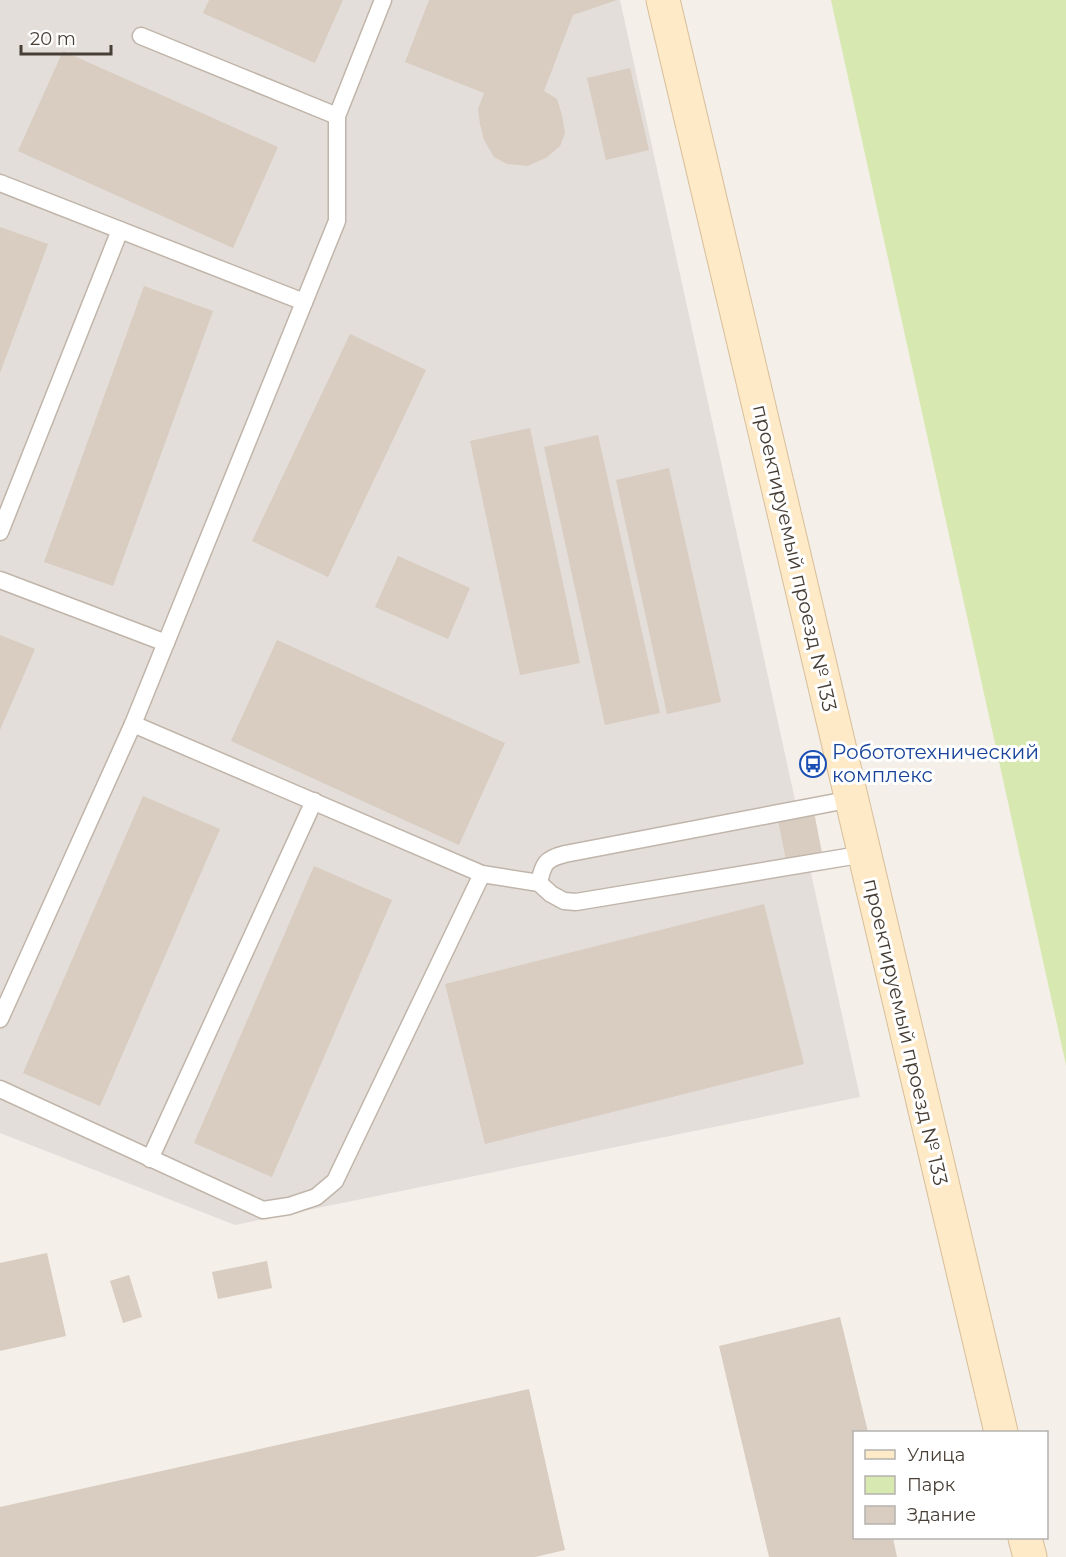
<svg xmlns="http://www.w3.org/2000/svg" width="1066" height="1557" font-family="Montserrat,sans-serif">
	<rect width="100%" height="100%" fill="#f4efe8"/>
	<polygon fill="#e3ded9" points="0,0 620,0 860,1097 235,1225 0,1133"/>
	<polygon fill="#d7e8b0" points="831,0 1066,0 1066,1065"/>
	<g fill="#d9ccc0">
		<polygon points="209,0 343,0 315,63 203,13"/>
		<polygon points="429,0 617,0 573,15 544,91 557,99 562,115 565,133 560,146 546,158 527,166 507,164 494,157 484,140 480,124 478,109 484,93 405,62"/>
		<polygon points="63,51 278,147 233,248 18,151"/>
		<polygon points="630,68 649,150 606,160 587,78"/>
		<polygon points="0,227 48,244 0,373"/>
		<polygon points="144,286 213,311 113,586 44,562"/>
		<polygon points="350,334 426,370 328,577 252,541"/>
		<polygon points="530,428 580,663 520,675 470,441"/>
		<polygon points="598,435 660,713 605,725 544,447"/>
		<polygon points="669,468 721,702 667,714 616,480"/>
		<polygon points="398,556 470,588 448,639 375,607"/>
		<polygon points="0,635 35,649 0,730"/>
		<polygon points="277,640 505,743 459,845 231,741"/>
		<polygon points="143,796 220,829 100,1106 23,1073"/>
		<polygon points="814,812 822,853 786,860 778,820"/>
		<polygon points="314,866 392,900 272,1177 194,1143"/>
		<polygon points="764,904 804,1064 485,1144 445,984"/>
		<polygon points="47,1253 66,1336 0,1351 0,1263"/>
		<polygon points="267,1261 272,1288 218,1299 212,1272"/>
		<polygon points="129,1275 142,1317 123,1323 110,1281"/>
		<polygon points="840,1317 868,1432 854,1432 854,1538 893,1538 897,1557 769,1557 719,1346"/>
		<polygon points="529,1389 565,1550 535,1557 0,1557 0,1507"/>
	</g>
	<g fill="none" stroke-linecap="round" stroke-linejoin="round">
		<defs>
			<g id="lane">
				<polyline points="141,36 337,116"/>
				<polyline points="0,183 304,302"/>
				<polyline points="0,532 120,230"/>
				<polyline points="0,580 166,643"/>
				<polyline points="133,724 482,874 539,883 551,894 564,901 576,902 865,854"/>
				<path d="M539 883C543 864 545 859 565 854L852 799"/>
				<polyline points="0,1019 133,724 337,221 337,116 383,0"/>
				<polyline points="0,1089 263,1210 289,1206 316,1197 335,1181 482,874"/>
				<polyline points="150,1159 314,801"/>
			</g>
			<g id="secondary">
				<polyline points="663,0 1001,1432"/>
				<polyline points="1025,1538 1030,1557"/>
			</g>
		</defs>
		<use href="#lane" stroke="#c0b5aa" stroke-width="19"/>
		<use href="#secondary" stroke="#d7be9a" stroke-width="35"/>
		<use href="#lane" stroke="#fff" stroke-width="16"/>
		<use href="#secondary" stroke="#ffeac7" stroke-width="33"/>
	</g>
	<defs>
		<symbol id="bus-ring" viewBox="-11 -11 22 22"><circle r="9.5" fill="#fff" stroke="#1a4fb4" stroke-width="1.5"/><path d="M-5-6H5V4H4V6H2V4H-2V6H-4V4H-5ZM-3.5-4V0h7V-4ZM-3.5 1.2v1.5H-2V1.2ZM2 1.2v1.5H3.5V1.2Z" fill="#1a4fb4"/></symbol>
	</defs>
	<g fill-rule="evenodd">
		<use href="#bus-ring" x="798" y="749" width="30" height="30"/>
	</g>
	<g text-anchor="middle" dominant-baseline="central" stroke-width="6" stroke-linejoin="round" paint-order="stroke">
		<g font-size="20" fill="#473e36" stroke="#fff">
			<text transform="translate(795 558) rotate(77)">проектируемый проезд № 133</text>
			<text transform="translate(906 1032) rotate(77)">проектируемый проезд № 133</text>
		</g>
		<g font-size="20" fill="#164399" stroke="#fff" text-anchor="start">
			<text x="832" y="752">Робототехнический<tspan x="832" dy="23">комплекс</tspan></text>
		</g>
	</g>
	<rect x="853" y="1431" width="195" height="108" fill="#ffffff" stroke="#b5b2af" stroke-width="1.5"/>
	<rect x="865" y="1450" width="30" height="9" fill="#ffeac7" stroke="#b5b2af" stroke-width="1.5"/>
	<text x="907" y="1461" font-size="18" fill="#473e36">Улица</text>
	<rect x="865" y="1476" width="30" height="18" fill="#d7e8b0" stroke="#b5b2af" stroke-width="1.5"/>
	<text x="907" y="1491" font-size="18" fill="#473e36">Парк</text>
	<rect x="865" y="1506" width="30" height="18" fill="#d9ccc0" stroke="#b5b2af" stroke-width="1.5"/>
	<text x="907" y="1521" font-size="18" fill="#473e36">Здание</text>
	<path d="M21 45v9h90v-9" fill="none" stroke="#473e36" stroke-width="3"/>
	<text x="30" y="45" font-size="18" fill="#473e36" stroke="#ffffff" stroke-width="4.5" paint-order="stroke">20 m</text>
</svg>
